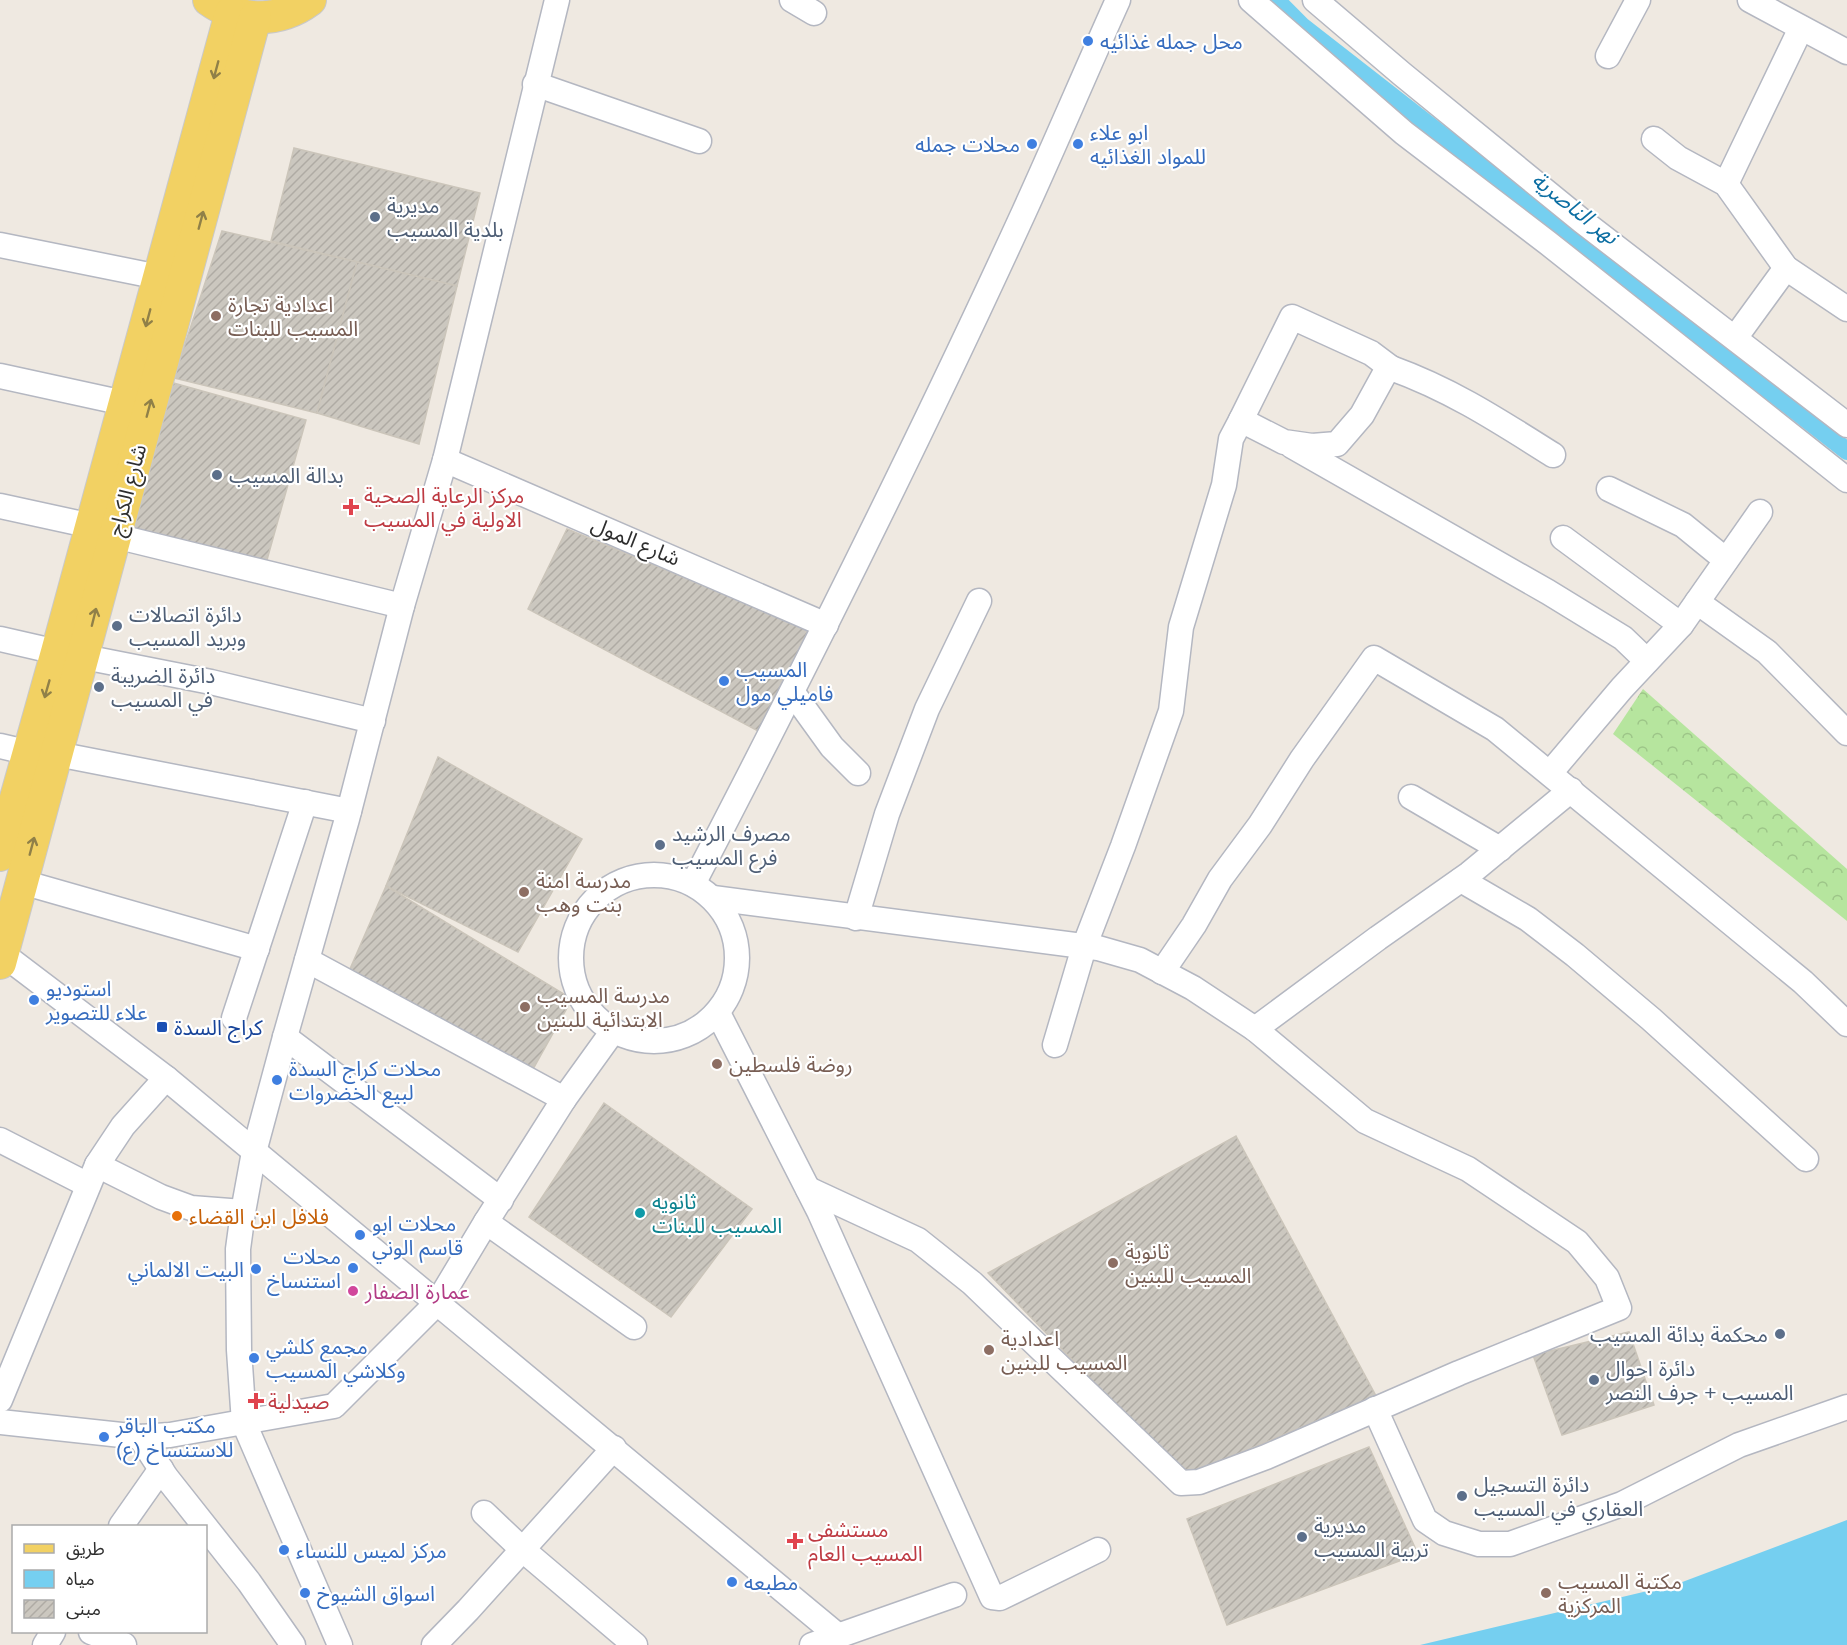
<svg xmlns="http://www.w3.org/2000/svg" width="1847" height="1645" font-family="Arial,'Noto Sans Arabic',sans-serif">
	<defs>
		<pattern id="forest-crowns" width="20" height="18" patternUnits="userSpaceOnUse" patternTransform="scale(1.5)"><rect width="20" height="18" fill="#b6e59e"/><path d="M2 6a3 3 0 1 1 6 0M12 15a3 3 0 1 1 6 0" fill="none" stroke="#9dc588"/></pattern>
		<pattern id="building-hatch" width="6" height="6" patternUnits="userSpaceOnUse" patternTransform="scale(1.5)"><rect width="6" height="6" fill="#cbc7bf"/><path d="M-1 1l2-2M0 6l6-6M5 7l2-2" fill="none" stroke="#afaba4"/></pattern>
	</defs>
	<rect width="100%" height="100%" fill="#efe9e1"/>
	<polygon fill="url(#forest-crowns)" points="1643,689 1847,869 1847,921 1613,734"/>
	<polygon fill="#75cff0" points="1847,1520 1847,1645 1420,1645 1677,1584"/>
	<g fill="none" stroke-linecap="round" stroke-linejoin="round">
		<polyline stroke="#75cff0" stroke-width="18" points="1276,0 1302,26 1847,451"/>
	</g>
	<g fill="url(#building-hatch)" stroke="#cbc5ba" stroke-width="1.5">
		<polygon points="294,148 480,193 457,286 271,241"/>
		<polygon points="222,231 357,262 317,413 174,378"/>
		<polygon points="357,262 457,286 419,444 317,413"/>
		<polygon points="170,382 306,420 265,567 129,530"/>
		<polygon points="567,529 809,629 760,732 528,609"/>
		<polygon points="438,757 582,839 518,952 386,886"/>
		<polygon points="386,886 572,999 532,1071 350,969"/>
		<polygon points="604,1103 752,1209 671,1317 529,1217"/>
		<polygon points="1236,1136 1376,1396 1185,1476 988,1273"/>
		<polygon points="1629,1332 1654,1405 1562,1435 1533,1355"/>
		<polygon points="1369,1447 1418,1554 1227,1625 1187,1519"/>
	</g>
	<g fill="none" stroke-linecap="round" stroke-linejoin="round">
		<defs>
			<g id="minor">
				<polyline points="792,0 814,13"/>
				<polyline points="1251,0 1404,133 1548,243 1847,480"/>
				<polyline points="1315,0 1402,74 1582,221 1847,425"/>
				<polyline points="1750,0 1847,52"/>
				<polyline points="1608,56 1638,0"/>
				<polyline points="535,84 699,141"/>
				<polyline points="1654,139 1678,158 1726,184 1786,268 1847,309"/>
				<polyline points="1726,184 1801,28"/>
				<polyline points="0,245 159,277"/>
				<polyline points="1735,338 1786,268"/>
				<polyline points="0,376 124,403"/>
				<polyline points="1241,420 1292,317 1371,353 1391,368"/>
				<polyline points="1292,446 1548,592 1623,638 1647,661"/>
				<polyline points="445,460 826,625"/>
				<polyline points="1609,489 1683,525 1726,560"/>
				<polyline points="0,506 92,526"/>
				<polyline points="115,536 402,606"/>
				<polyline points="1563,538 1681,625"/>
				<polyline points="1697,602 1767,652 1847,733"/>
				<polyline points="0,639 57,652"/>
				<polyline points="84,657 211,682 373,721"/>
				<polyline points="793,693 832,747 858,773"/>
				<polyline points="0,746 30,753"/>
				<polyline points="57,754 349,811"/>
				<polyline points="1550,773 1622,688 1681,625 1760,512"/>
				<polyline points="1411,797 1500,849"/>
				<circle cx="654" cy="958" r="83"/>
				<polyline points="1461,880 1528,919 1575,955 1651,1019 1806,1159"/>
				<polyline points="22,882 257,949"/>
				<path d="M693 884C808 663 920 439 1024 212 1056 142 1086 71 1118 0"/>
				<polyline points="713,898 1098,948 1140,960 1193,988 1255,1029 1365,1121 1468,1169 1577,1242 1607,1278 1619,1308 1459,1373 1266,1457 1199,1482 1181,1483 972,1283 918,1240 808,1189"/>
				<polyline points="856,918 887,814 927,709 979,601"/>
				<polyline points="0,952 166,1078 837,1635"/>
				<polyline points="307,960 564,1099"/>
				<polyline points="1162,972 1194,925 1220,879 1260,825 1302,759 1374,658 1495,729 1803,982 1847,1024"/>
				<polyline points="718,1013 819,1211 992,1597 1000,1598 1098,1550"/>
				<polyline points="234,1018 305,802"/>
				<polyline points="1255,1029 1378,938 1469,874 1571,790"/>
				<polyline points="285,1037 501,1200"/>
				<path d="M1055 1045 1084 947 1123 846 1171 711 1181 627 1224 485 1231 439 1241 420 1284 442 1312 446 1337 444 1362 415 1384 375 1391 368C1452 390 1499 421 1553 455"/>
				<polyline points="0,1140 88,1185"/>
				<polyline points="97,1165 161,1197 191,1208 243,1212"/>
				<polyline points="486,1222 634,1327"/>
				<polyline points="0,1400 97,1165 123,1126 166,1078"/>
				<polyline points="1375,1409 1425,1520 1444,1533 1479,1544 1510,1544 1622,1504 1739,1445 1847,1407"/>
				<polyline points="0,1422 140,1437 170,1435 334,1406 438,1302 486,1222 564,1099 613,1031"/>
				<polyline points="140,1437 166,1477 249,1582 293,1645"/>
				<polyline points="484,1513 523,1550 635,1645"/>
				<polyline points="121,1526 161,1469"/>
				<polyline points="91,1632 124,1645"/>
				<polyline points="45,1645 53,1632"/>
				<polyline points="340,1645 244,1423 239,1350 238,1249 243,1212 254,1152 285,1037 347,819 402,606 445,460 557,0"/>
				<polyline points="434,1645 468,1610 614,1448"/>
				<polyline points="812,1645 954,1595"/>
			</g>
			<g id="major">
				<path d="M209 0C241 23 279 23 310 0"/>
				<polyline points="0,855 57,652 231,13"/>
				<polyline points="0,963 255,18"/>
			</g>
		</defs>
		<use href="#minor" stroke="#b4b7c1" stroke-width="27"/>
		<use href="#major" stroke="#c9c9c9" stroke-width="34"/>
		<use href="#minor" stroke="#fff" stroke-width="24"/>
		<use href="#major" stroke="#f2d163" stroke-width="32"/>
	</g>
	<defs><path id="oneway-shaft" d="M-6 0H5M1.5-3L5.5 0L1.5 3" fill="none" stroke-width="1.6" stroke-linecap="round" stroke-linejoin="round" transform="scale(1.5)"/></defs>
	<g stroke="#908048">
		<use href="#oneway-shaft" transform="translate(216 70) rotate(105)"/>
		<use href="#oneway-shaft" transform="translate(201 220) rotate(-75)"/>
		<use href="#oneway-shaft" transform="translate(148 318) rotate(105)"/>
		<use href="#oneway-shaft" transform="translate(149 408) rotate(-75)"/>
		<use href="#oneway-shaft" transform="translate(94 617) rotate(-76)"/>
		<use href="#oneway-shaft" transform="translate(47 689) rotate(106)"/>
		<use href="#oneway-shaft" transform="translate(32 846) rotate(-75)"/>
	</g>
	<g fill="#3f7fe0" stroke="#fff" stroke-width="2">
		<circle cx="1088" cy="41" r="6"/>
		<circle cx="1032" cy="144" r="6"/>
		<circle cx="1078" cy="144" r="6"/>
		<circle cx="724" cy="681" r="6"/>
		<circle cx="34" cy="1000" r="6"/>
		<circle cx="277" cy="1080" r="6"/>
		<circle cx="360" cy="1235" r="6"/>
		<circle cx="353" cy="1268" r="6"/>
		<circle cx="256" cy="1269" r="6"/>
		<circle cx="254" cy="1358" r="6"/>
		<circle cx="104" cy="1437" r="6"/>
		<circle cx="284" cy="1550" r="6"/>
		<circle cx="732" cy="1582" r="6"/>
		<circle cx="305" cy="1593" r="6"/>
	</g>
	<g fill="#5c6f8a" stroke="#fff" stroke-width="2">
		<circle cx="375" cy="217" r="6"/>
		<circle cx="217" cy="475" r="6"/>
		<circle cx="117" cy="626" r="6"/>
		<circle cx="99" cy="687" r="6"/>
		<circle cx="660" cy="845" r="6"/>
		<circle cx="1780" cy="1334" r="6"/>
		<circle cx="1594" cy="1380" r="6"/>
		<circle cx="1462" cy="1496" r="6"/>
		<circle cx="1302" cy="1537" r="6"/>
	</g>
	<g fill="#8d6e63" stroke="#fff" stroke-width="2">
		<circle cx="216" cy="316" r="6"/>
		<circle cx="524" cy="892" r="6"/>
		<circle cx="525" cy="1007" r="6"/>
		<circle cx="717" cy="1064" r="6"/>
		<circle cx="1113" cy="1263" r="6"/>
		<circle cx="989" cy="1350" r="6"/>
		<circle cx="1546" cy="1593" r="6"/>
	</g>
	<g fill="#e0444e" stroke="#fff" stroke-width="2">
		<path d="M348 498h6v6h6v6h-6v6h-6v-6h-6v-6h6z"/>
		<path d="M253 1392h6v6h6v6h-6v6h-6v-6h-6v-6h6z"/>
		<path d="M792 1532h6v6h6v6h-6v6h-6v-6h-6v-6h6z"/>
	</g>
	<rect fill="#1a4fb4" stroke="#fff" stroke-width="2" x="156" y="1021" width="12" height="12" rx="3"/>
	<circle fill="#0f9aa8" stroke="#fff" stroke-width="2" cx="640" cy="1213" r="6"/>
	<circle fill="#e8710a" stroke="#fff" stroke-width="2" cx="177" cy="1216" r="6"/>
	<circle fill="#d1479c" stroke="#fff" stroke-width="2" cx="353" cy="1291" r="6"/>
	<g text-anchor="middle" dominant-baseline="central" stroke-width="4.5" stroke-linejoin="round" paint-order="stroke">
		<g font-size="21" fill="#366cbe" stroke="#fff" text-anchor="start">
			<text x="1100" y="41">محل جمله غذائيه</text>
			<text x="1090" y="132">ابو علاء<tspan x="1090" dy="24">للمواد الغذائيه</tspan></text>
			<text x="1020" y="144" text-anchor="end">محلات جمله</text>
			<text x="736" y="669">المسيب<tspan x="736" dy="24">فاميلي مول</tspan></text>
			<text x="46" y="988">استوديو<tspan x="46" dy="24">علاء للتصوير</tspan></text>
			<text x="289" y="1068">محلات كراج السدة<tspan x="289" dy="24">لبيع الخضروات</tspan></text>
			<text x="372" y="1223">محلات ابو<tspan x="372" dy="24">قاسم الوني</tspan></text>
			<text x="341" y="1256" text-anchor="end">محلات<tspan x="341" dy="24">استنساخ</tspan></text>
			<text x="244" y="1269" text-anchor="end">البيت الالماني</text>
			<text x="266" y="1346">مجمع كلشي<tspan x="266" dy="24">وكلاشي المسيب</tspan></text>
			<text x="116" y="1425">مكتب الباقر<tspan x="116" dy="24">(ع) للاستنساخ</tspan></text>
			<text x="296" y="1550">مركز لميس للنساء</text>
			<text x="744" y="1582">مطبعه</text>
			<text x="317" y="1593">اسواق الشيوخ</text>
		</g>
		<g font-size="21" fill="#4e5e75" stroke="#fff" text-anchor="start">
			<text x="387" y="205">مديرية<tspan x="387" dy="24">بلدية المسيب</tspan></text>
			<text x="229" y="475">بدالة المسيب</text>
			<text x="129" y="614">دائرة اتصالات<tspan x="129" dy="24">وبريد المسيب</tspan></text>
			<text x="111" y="675">دائرة الضريبة<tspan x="111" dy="24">في المسيب</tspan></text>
			<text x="672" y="833">مصرف الرشيد<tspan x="672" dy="24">فرع المسيب</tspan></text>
			<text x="1768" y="1334" text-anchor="end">محكمة بدائة المسيب</text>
			<text x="1606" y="1368">دائرة احوال<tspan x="1606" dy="24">المسيب + جرف النصر</tspan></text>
			<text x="1474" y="1484">دائرة التسجيل<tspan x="1474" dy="24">العقاري في المسيب</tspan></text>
			<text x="1314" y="1525">مديرية<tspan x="1314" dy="24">تربية المسيب</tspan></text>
		</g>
		<g font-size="21" fill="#785e54" stroke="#fff" text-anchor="start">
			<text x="228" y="304">اعدادية تجارة<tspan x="228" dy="24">المسيب للبنات</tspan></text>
			<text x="536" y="880">مدرسة امنة<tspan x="536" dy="24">بنت وهب</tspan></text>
			<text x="537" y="995">مدرسة المسيب<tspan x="537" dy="24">الابتدائية للبنين</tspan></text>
			<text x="729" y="1064">روضة فلسطين</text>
			<text x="1125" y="1251">ثانوية<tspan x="1125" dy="24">المسيب للبنين</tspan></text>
			<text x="1001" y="1338">اعدادية<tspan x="1001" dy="24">المسيب للبنين</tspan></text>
			<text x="1558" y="1581">مكتبة المسيب<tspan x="1558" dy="24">المركزية</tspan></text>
		</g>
		<g font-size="21" fill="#2e2e2e" stroke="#fff">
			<text transform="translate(127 490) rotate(-75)">شارع الكراج</text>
			<text transform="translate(636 541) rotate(23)">شارع المول</text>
		</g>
		<g font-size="21" fill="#be3a42" stroke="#fff" text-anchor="start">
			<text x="364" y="495">مركز الرعاية الصحية<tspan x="364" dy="24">الاولية في المسيب</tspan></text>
			<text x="268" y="1401">صيدلية</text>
			<text x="808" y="1529">مستشفى<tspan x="808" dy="24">المسيب العام</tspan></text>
		</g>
		<g font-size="21" fill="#164399" stroke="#fff" text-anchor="start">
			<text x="174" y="1027">كراج السدة</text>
		</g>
		<g font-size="21" fill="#0d838f" stroke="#fff" text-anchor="start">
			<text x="652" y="1201">ثانويه<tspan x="652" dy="24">المسيب للبنات</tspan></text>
		</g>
		<g font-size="21" fill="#c56008" stroke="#fff" text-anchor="start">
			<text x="189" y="1216">فلافل ابن القضاء</text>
		</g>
		<g font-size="21" fill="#b23c85" stroke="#fff" text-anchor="start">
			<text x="365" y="1291">عمارة الصفار</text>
		</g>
		<g font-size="22" font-style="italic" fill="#0d6fa3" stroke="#fff">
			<text transform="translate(1575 208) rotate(38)">نهر الناصرية</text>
		</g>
	</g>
	<rect x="12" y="1525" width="195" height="108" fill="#ffffff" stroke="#ababab" stroke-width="1.5"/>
	<rect x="24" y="1544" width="30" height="9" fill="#f2d163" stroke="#ababab" stroke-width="1.5"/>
	<text x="66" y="1555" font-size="18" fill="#2e2e2e">طريق</text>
	<rect x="24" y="1570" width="30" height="18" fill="#75cff0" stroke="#ababab" stroke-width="1.5"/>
	<text x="66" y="1585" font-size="18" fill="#2e2e2e">مياه</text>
	<rect x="24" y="1600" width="30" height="18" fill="url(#building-hatch)" stroke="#ababab" stroke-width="1.5"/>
	<text x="66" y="1615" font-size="18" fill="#2e2e2e">مبنى</text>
</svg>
